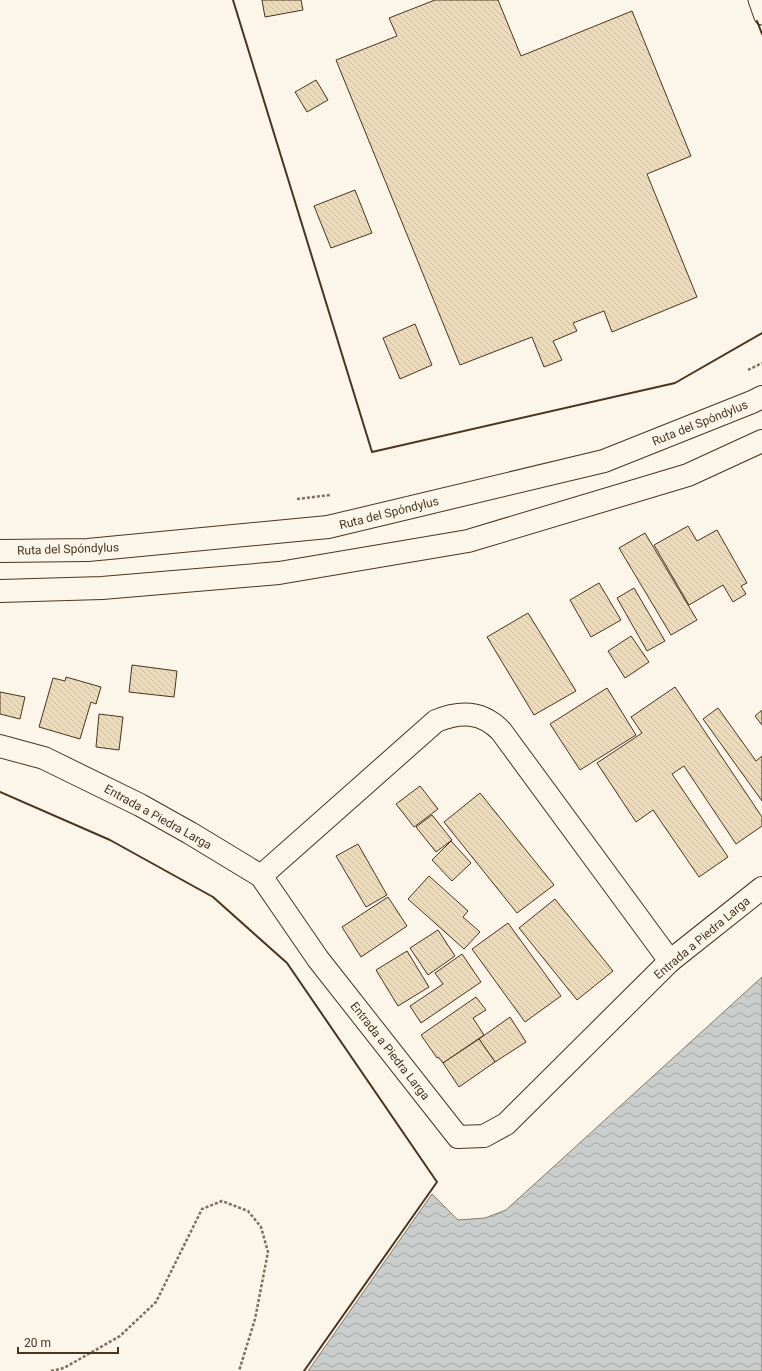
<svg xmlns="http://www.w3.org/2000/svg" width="762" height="1371" font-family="Roboto,sans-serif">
	<defs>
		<pattern id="water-waves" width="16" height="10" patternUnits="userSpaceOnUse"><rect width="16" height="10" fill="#c9cecd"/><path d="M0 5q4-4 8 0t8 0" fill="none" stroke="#a5a8a6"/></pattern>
		<pattern id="building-back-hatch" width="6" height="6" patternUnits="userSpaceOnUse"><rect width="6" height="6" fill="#ecdcbc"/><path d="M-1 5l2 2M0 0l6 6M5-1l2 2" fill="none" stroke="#ccbda1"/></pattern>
	</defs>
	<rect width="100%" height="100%" fill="#fbf6e9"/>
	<polygon fill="url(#water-waves)" stroke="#887966" points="762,977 762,1371 308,1371 432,1194 458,1220 485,1218 506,1210"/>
	<g fill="url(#building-back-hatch)" stroke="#4a3520">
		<polygon points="262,0 301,0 303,10 265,17"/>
		<polygon points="435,0 498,0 521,56 632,11 691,156 647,174 697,297 612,332 604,311 573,323 577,331 553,341 562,360 544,367 532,337 460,365 336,60 397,36 389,18"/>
		<polygon points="316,80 328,100 307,112 295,92"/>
		<polygon points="355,190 372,233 331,248 314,206"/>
		<polygon points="415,324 432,365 400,379 383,338"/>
		<polygon points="688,526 697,541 717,530 747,583 741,586 746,594 733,602 723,585 689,605 654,545"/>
		<polygon points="645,533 697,620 671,635 619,548"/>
		<polygon points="599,583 621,620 591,637 570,600"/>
		<polygon points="634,588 665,641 647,651 617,598"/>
		<polygon points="528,613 576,691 534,715 487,637"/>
		<polygon points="631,636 649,662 625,678 608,651"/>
		<polygon points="132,665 177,671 174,697 129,692"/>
		<polygon points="66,677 101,687 96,704 91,702 80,739 39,727 53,678 65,681"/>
		<polygon points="675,687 762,817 762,826 736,844 684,766 672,774 728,857 699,877 653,810 636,822 597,763 642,733 631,717"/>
		<polygon points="607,688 636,735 580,770 550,724"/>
		<polygon points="0,692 25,697 20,719 0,714"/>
		<polygon points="718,708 756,761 762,756 762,801 703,719"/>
		<polygon points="762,710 762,725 755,716"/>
		<polygon points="99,714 123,717 119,750 96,747"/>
		<polygon points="420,786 438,809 414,827 396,804"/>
		<polygon points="480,793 554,885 517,913 444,822"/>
		<polygon points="432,815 452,840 436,852 416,827"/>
		<polygon points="451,841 471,863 452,881 432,860"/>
		<polygon points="358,844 387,895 366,907 336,856"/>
		<polygon points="429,876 468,911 463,917 480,932 464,949 408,899"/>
		<polygon points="388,897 407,926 361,957 342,927"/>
		<polygon points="555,899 613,971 577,1000 519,928"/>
		<polygon points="508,923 561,996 525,1022 472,949"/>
		<polygon points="438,930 455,956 428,975 410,948"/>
		<polygon points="407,951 429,987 398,1006 376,970"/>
		<polygon points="462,954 481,982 421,1023 410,1006 443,984 435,973"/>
		<polygon points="476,997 486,1010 473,1018 484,1035 443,1063 438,1057 437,1058 421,1035"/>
		<polygon points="510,1017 526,1042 495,1062 479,1039"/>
		<polygon points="479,1039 495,1062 459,1087 443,1063"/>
	</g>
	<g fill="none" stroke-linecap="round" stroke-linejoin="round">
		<defs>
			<polyline id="service" points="756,0 762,17"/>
			<g id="minor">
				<polyline points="0,746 44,758 140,805 190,833 261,876 318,959 458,1137 484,1136 506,1124 670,961 762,888"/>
				<path d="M261 876 436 721C460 711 482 711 501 731L670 961"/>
			</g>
			<g id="trunk">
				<polyline points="0,551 88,550 328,527 604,461 752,402 762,397"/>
				<polyline points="0,591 102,588 279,573 468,541 688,475 762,441"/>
			</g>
		</defs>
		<use href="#service" stroke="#4a3520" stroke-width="17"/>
		<use href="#minor" stroke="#4a3520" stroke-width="24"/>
		<use href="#trunk" stroke="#4a3520" stroke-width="24"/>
		<g stroke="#7f6f5c" stroke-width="2.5" stroke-dasharray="3 2" stroke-linecap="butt">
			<polyline points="748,370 762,363"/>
			<polyline points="297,499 330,495"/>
			<polyline points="51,1371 64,1368 120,1336 156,1302 202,1209 222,1201 248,1211 261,1227 268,1252 255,1319 239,1371"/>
		</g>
		<use href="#service" stroke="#fbf6e9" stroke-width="15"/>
		<use href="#minor" stroke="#fbf6e9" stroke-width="22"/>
		<use href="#trunk" stroke="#fbf6e9" stroke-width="22"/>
		<g stroke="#4a3520" stroke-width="2">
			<polyline points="233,0 372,452 675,383 762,333"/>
			<polyline points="757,21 762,34"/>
			<polyline points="0,792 110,840 213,897 287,963 437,1182 304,1371"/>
		</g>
	</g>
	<g text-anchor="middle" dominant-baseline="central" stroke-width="3" stroke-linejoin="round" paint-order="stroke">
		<g font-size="12" fill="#4a3520" stroke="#fbf6e9">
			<text transform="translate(700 423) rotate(-22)">Ruta del Spóndylus</text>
			<text transform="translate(389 513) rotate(-14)">Ruta del Spóndylus</text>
			<text transform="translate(68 549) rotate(-2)">Ruta del Spóndylus</text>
			<text transform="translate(158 817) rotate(29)">Entrada a Piedra Larga</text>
			<text transform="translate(702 938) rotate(-40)">Entrada a Piedra Larga</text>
			<text transform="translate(390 1051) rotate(52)">Entrada a Piedra Larga</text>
		</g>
	</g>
	<path d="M18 1347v6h100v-6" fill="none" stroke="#4a3520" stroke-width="2"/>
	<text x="24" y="1347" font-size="12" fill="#4a3520" stroke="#fbf6e9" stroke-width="3" paint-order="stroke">20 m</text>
</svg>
